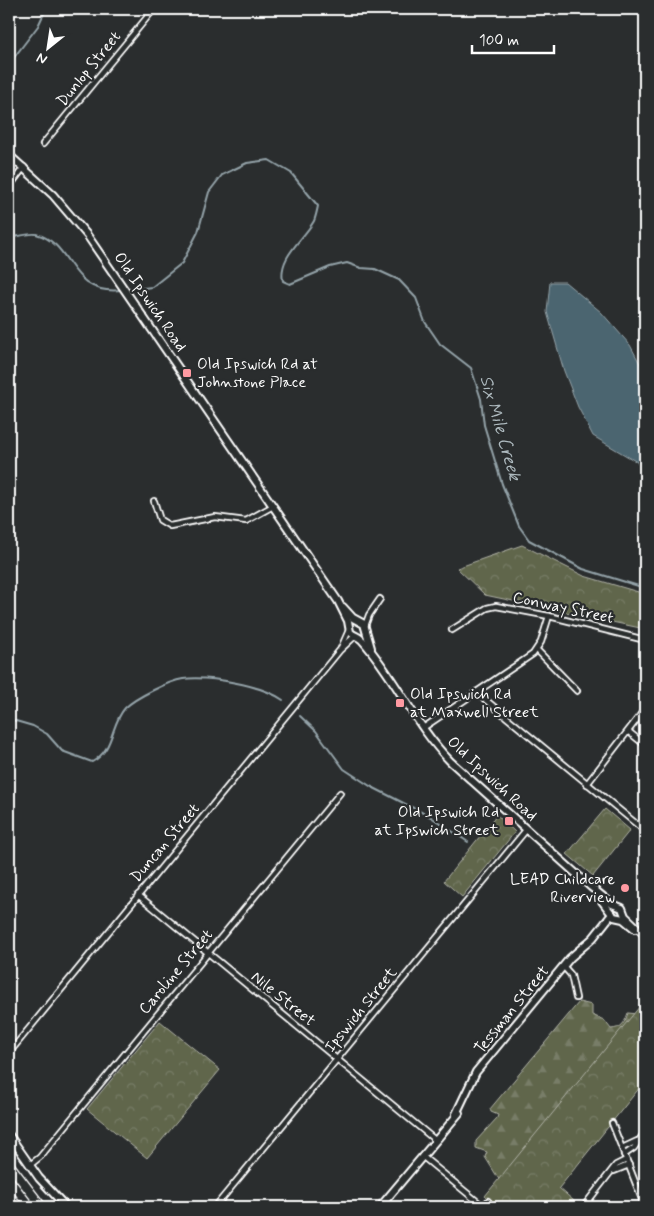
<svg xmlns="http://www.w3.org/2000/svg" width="654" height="1216" font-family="Mynerve,sans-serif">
	<defs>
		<pattern id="forest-firs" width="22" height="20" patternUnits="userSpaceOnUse" patternTransform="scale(1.25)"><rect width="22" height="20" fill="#60664c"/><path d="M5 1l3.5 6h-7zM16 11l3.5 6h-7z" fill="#787d67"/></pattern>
		<pattern id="park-crowns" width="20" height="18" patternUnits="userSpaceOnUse" patternTransform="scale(1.25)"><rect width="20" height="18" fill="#60664c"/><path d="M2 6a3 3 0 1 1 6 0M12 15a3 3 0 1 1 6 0" fill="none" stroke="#787d67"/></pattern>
	</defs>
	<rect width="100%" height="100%" fill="#2a2d2e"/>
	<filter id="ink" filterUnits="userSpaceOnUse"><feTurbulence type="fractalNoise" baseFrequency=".02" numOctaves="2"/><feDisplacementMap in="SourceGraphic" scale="10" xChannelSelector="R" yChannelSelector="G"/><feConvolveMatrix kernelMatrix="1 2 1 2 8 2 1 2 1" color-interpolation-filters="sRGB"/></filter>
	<g filter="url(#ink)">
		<path fill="url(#forest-firs)" stroke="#b0b2a6" d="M579 1002 592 1005V1015L604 1020 611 1029C622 1028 624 1024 628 1013L638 1014 500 1181 485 1157 487 1152 476 1148V1141L497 1118 498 1115 491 1112 490 1109Z"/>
		<g fill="url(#park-crowns)" stroke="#b0b2a6">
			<polygon points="522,545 584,576 645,594 645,629 485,595 457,568"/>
			<polygon points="605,809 630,830 593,876 567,854"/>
			<polygon points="497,815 515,832 462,897 444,881"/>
			<polygon points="645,1000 645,1081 559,1188 574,1201 573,1207 490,1207 493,1203 485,1196"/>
			<polygon points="160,1021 220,1070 147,1158 87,1109"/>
		</g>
		<polygon fill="#4c6570" stroke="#94a3a9" points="550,282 565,282 601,312 630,345 645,373 645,477 637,462 593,436 578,407 564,371 547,312"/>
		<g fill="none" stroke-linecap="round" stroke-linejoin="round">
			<g stroke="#94a3a9" stroke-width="2">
				<polyline points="9,64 38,26 46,9"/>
				<path d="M9 238C16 237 28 233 36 234 75 244 67 296 122 290"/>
				<path d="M127 290 152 287 182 263 198 232 209 192 222 175 247 163 269 160 291 173 318 206C317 211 316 216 314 221 303 240 278 257 283 281L290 284 330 267 347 263 361 268 375 269 399 280 416 298 425 322 440 344 471 368 481 399 484 425 502 484 519 526 529 540 583 569 645 588"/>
				<polyline points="300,716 316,731 344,769 370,786 431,817 468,842"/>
				<path d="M9 719 33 726 47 734 62 751 92 762C115 749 110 725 125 708 135 698 169 681 183 679 210 676 262 685 283 700"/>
			</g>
			<defs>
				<g id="street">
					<polyline points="43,144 154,9"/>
					<polyline points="9,187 24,167"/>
					<polyline points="154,501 160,520 170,526 215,517 246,521 273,506"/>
					<polyline points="365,626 369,615 380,599"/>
					<polyline points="452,630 487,608 496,606 549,616 645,640"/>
					<polyline points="341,648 349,630"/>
					<polyline points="537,650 577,691"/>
					<polyline points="476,692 645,831"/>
					<polyline points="423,728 533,654 541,642 549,616"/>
					<polyline points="629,732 645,745"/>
					<polyline points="587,784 645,709"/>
					<polyline points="138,895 435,1140"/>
					<polyline points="564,967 571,975 576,998"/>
					<polyline points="9,1053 340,650 355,636"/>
					<polyline points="612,1123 645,1207"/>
					<polyline points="622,1148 637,1141"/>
					<polyline points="624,1155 634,1148 645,1132"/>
					<polyline points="422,1156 484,1207"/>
					<polyline points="30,1165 40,1157 340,793"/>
					<polyline points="614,1171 629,1165"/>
					<polyline points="585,1205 616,1165 626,1160"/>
					<polyline points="215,1207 526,830"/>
					<polyline points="483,1207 488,1201"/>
				</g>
				<g id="secondary">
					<path d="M9 155 53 195 87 235 338 601 348 621 350 632C354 636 358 636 362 640 396 678 415 726 451 762L591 887 612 904 622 908 625 916 645 935"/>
					<polyline points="343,607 353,618 364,624 371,648"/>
					<polyline points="596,893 614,917 623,919 635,929"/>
					<polyline points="456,1114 476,1072 570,958 593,938 612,914"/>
					<polyline points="9,1135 39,1178 66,1207"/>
					<polyline points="380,1207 459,1113"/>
				</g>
				<g id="highway">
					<polyline points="9,1164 42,1207"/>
					<polyline points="9,1195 19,1207"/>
				</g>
			</defs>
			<use href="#street" stroke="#fff" stroke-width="8"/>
			<use href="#secondary" stroke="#fff" stroke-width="10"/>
			<use href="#highway" stroke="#fff" stroke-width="11"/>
			<use href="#street" stroke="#2a2d2e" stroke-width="4.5"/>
			<use href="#secondary" stroke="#2a2d2e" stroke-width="6"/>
			<use href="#highway" stroke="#2a2d2e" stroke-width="8"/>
		</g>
	</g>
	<g fill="#ff9aa2" stroke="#2a2d2e" stroke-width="2">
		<rect x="182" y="368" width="10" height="10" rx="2.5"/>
		<rect x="395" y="698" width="10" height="10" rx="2.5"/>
		<rect x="504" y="816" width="10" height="10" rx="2.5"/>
		<circle cx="625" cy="888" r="5"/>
	</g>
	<g text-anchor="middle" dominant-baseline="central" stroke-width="4.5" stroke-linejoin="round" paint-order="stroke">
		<g font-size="16" fill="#fff" stroke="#2a2d2e">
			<text transform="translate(89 69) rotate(-51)">Dunlop Street</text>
			<text transform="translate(150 302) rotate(56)">Old Ipswich Road</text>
			<text transform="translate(563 608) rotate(12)">Conway Street</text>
			<text transform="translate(492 779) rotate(43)">Old Ipswich Road</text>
			<text transform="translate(165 843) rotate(-50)">Duncan Street</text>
			<text transform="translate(176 972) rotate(-50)">Caroline Street</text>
			<text transform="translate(283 999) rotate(39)">Nile Street</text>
			<text transform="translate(361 1010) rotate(-51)">Ipswich Street</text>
			<text transform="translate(512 1010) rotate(-51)">Tessman Street</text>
		</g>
		<g font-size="16" fill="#fff" stroke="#2a2d2e" text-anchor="start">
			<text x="197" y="364">Old Ipswich Rd at<tspan x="197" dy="18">Johnstone Place</tspan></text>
			<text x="410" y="694">Old Ipswich Rd<tspan x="410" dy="18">at Maxwell Street</tspan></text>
			<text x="499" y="812" text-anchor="end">Old Ipswich Rd<tspan x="499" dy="18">at Ipswich Street</tspan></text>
			<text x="615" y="879" text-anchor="end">LEAD Childcare<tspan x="615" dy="18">Riverview</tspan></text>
		</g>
		<g font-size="18" font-style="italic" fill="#aebabf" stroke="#2a2d2e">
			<text transform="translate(500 428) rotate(74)">Six Mile Creek</text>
		</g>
	</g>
	<rect width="654" height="1216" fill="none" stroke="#2a2d2e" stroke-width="30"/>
	<rect x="15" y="15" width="624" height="1186" fill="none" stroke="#fff" stroke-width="2" filter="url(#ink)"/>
	<g transform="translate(48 48) rotate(210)" stroke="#2a2d2e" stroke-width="4" paint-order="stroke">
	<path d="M0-4L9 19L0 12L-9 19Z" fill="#ffffff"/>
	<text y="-8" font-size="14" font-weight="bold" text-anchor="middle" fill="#ffffff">N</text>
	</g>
	<path d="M472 45v8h82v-8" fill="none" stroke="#ffffff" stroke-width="2.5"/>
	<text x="479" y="45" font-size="15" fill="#ffffff" stroke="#2a2d2e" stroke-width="4" paint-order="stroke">100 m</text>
</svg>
